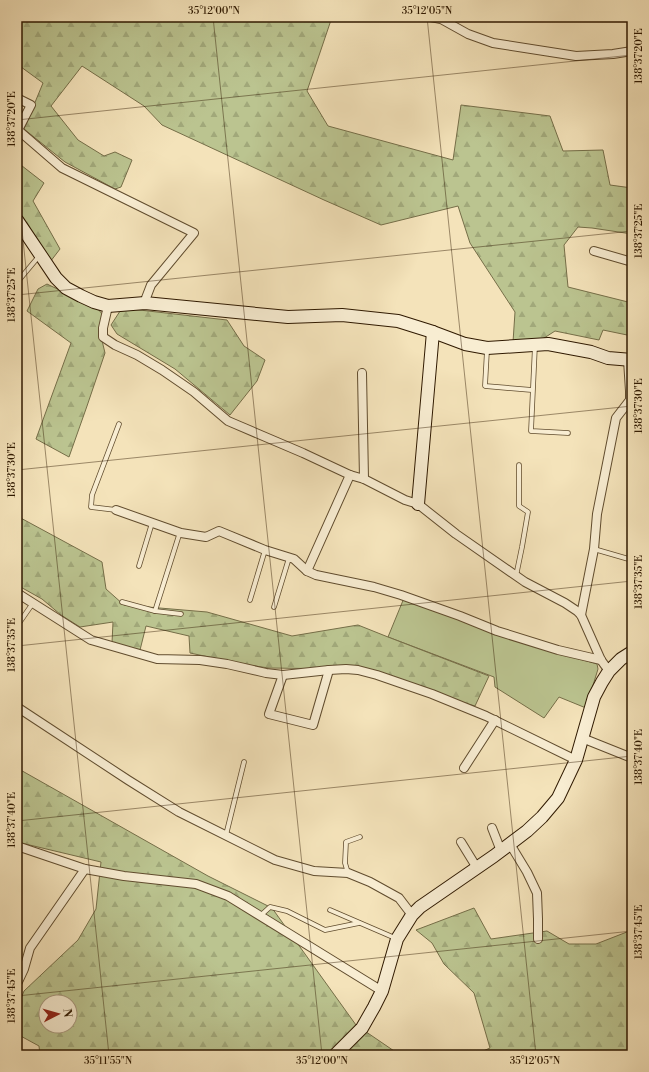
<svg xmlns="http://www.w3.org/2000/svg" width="649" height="1072" font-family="'Libre Bodoni',serif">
	<defs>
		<pattern id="forest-firs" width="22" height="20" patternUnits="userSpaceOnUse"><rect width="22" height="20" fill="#bbc490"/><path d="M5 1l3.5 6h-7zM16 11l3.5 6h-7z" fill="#a1a87a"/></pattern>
	</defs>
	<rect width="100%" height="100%" fill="#f4e3ba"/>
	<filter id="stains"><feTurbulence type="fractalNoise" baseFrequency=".005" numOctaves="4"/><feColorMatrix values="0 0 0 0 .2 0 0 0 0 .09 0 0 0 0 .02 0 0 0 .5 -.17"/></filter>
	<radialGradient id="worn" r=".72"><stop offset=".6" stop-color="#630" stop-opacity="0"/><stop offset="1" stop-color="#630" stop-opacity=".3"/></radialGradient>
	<polygon fill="#bbc490" stroke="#756e48" points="404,598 515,640 597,664 598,669 586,708 559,697 544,718 495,687 494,677 388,637"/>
	<g fill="url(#forest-firs)" stroke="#756e48" fill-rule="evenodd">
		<polygon points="17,17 331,17 330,23 307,91 328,126 453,160 461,105 550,116 563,151 603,150 610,185 632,188 632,234 592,228 578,227 564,245 568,287 632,303 632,336 603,330 599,340 555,331 541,340 513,342 515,312 470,243 458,206 381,225 324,200 162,125 144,106 82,66 51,106 78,140 104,156 115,152 132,160 121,187 115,189 65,162 24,129 43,83 17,64"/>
		<polygon points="17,162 44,183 33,201 60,249 50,262 17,213"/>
		<polygon points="47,284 97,308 103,315 99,328 105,353 87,406 69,457 36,439 71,343 27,311 38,289"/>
		<polygon points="122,308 227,320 244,346 265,360 257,381 230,415 175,369 117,334 111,325"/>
		<polygon points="17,516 102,562 106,589 124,605 207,612 292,636 358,625 388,637 489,676 475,706 346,669 269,668 247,665 190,653 189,636 146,626 140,650 112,643 113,622 80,627 61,615 42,599 17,585"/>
		<path d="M17 768 208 876 272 908 356 1025 400 1055H40L39 1046 17 1034V1009L24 991 78 940 96 909 101 862 17 842ZM46 1002H70V1026H46Z"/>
		<polygon points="474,908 491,939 547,931 569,944 596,944 632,930 632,1055 474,1055 490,1048 474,993 444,964 432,943 416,930"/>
	</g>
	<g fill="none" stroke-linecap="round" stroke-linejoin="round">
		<defs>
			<g id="lane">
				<polyline points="19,280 40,255"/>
				<polyline points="535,345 531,431 568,433"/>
				<polyline points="487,350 485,386 532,390"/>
				<polyline points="116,510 91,507 92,495 119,424"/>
				<polyline points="594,549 632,560"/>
				<polyline points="139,566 152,523"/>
				<polyline points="516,576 522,547 528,512 519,506 519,465"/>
				<polyline points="250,600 265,550"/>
				<polyline points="122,602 155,611 181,614"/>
				<polyline points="274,607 289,558"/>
				<polyline points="155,611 180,532"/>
				<polyline points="17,626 33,603"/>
				<polyline points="226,835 244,762"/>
				<polyline points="348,873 345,863 346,842 360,837"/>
				<polyline points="330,910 395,938"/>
				<polyline points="260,916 270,907 287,911 325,930 359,923"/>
			</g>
			<g id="street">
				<polyline points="431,17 441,19 468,34 493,43 576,56 613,54 632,51"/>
				<polyline points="17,98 31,105 18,130 62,168 194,233 151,285 146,298 145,303"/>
				<polyline points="594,251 632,262"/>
				<polyline points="108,306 103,328 103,337 115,345 137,355 162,370 194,392 228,421 303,453 350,475 364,479 405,500 418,504 456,534 525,582 565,603 577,611 581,615 601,660 609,671"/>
				<polyline points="362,373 364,479"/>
				<polyline points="116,510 181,533 206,537 219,531 265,550 294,559 307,571 316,575 374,587 401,595 460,616 497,631 558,650 601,660"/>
				<polyline points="307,571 350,475"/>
				<polyline points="17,593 91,640 157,659 200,660 227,664 266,673 283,675 329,670 346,669 358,670 377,675 432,694 486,716 576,760"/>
				<polyline points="581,615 594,549 597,514 616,418 630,400 630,391 628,360"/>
				<polyline points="283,675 269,714 313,725 329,670"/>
				<polyline points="17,707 128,780 179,812 275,860 314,871 348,873 370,882 399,898 412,915"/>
				<polyline points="582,738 632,758"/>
				<polyline points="464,768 495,720"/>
				<polyline points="492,828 501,851"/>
				<polyline points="461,842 477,868"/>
				<polyline points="510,844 527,872 537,893 538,919 538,939"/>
				<polyline points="17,846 85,869 124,876 196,884 228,896 382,991"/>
				<polyline points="17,984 24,969 30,948 85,869"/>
			</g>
			<g id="secondary">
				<polyline points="17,220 56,278 66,288 81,296 94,302 108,306 145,303 155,304 288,317 342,315 398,321 433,332 465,344 487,348 548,344 591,352 608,358 632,360"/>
				<polyline points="418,504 433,332"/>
				<polyline points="335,1055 362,1028 374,1007 382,991 397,939 412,915 420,907 494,856 527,831 542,817 558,798 576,760 594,697 602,682 609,671 621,659 632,652"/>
			</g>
		</defs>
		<use href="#lane" stroke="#604c2e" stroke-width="5.5"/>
		<use href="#street" stroke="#604c2e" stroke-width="10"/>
		<use href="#secondary" stroke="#2f1900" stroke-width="14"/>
		<use href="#lane" stroke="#f8edd2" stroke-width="4"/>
		<use href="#street" stroke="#f8edd2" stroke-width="8"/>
		<use href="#secondary" stroke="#f8edd2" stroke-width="12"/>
	</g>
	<path fill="none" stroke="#2f1900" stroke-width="1" stroke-opacity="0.45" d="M213 17 322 1055M427 17 536 1055M17 120 632 55M17 183 109 1055M17 295 632 231M17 470 632 406M17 646 632 581M17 821 632 756M17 996 632 931"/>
	<rect width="649" height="1072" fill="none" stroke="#f4e3ba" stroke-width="44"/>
	<g transform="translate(58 1014) rotate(84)"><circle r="19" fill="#f8edd2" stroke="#a8987e"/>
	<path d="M0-3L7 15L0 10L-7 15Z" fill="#8f2418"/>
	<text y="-6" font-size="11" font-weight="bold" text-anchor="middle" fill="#2f1900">N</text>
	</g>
	<rect x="22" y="22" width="605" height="1028" fill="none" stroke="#2f1900" stroke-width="1.5"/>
	<g font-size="10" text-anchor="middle" fill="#2f1900">
		<text x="214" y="14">35°12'00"N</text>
		<text x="427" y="14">35°12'05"N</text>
		<text transform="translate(638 56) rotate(-90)" y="4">138°37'20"E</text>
		<text transform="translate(11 119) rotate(-90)" y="4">138°37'20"E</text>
		<text transform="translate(638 231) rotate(-90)" y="4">138°37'25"E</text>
		<text transform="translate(11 295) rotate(-90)" y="4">138°37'25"E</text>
		<text transform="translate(638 406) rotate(-90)" y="4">138°37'30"E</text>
		<text transform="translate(11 470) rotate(-90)" y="4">138°37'30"E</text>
		<text transform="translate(638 582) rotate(-90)" y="4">138°37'35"E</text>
		<text transform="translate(11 645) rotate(-90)" y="4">138°37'35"E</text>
		<text transform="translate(638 757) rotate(-90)" y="4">138°37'40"E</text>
		<text transform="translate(11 820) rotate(-90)" y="4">138°37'40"E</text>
		<text transform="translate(638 932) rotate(-90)" y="4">138°37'45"E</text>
		<text transform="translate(11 996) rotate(-90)" y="4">138°37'45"E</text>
		<text x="108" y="1064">35°11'55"N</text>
		<text x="322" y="1064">35°12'00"N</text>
		<text x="535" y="1064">35°12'05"N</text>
	</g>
	<rect width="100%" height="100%" filter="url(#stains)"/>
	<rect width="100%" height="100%" fill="url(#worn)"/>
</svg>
